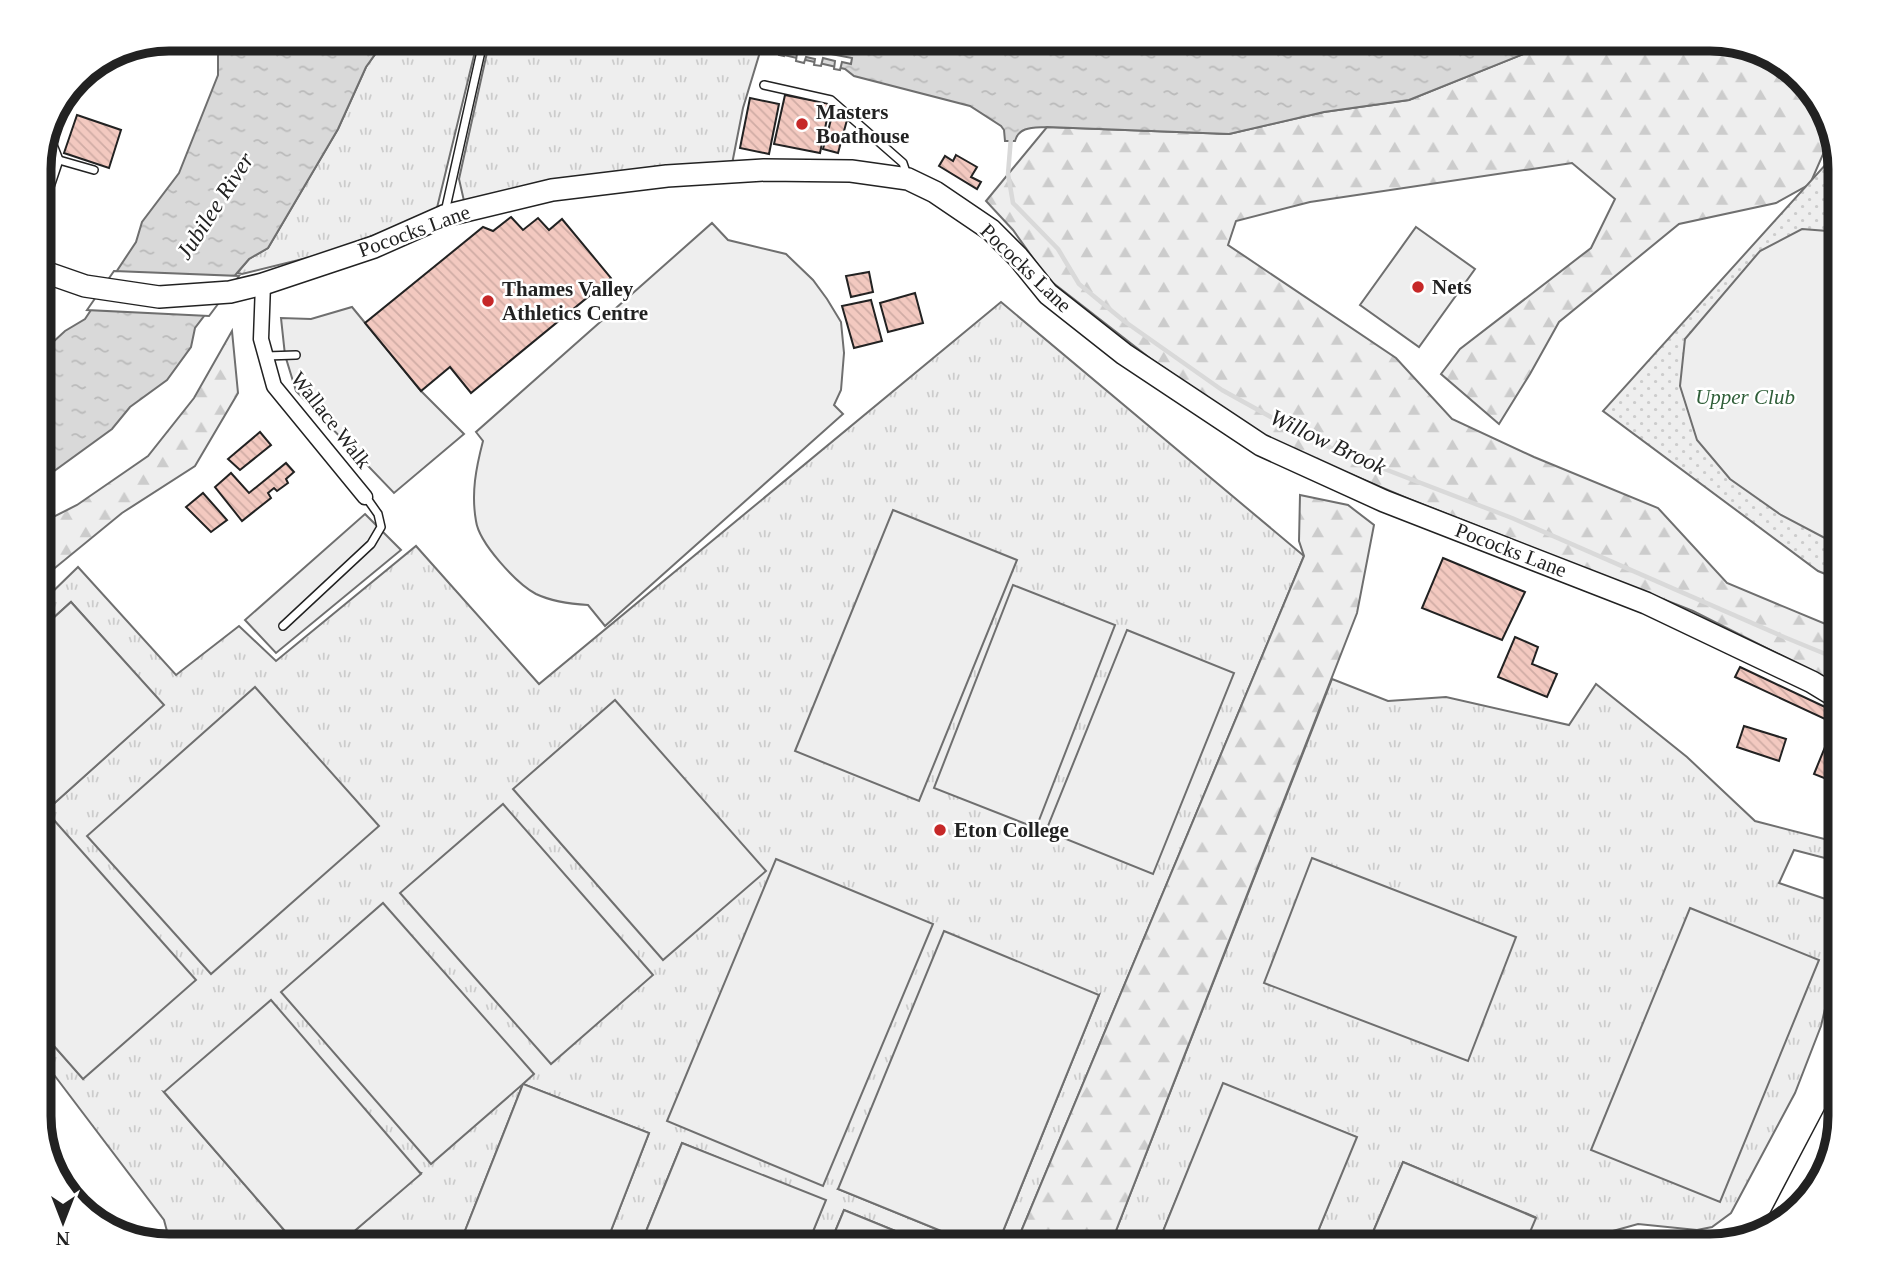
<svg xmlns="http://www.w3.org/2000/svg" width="1879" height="1285" font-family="Georgia,serif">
	<defs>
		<pattern id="grass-tufts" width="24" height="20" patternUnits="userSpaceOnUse" patternTransform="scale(1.75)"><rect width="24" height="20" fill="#eee"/><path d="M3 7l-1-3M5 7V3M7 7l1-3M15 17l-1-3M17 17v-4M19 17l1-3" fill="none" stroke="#ccc"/></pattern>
		<pattern id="forest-firs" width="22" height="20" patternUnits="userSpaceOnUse" patternTransform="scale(1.75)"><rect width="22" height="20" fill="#eee"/><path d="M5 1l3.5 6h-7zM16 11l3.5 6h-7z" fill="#ccc"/></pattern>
		<pattern id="park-dots" width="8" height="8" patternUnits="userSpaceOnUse" patternTransform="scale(1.75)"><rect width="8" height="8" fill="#eee"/><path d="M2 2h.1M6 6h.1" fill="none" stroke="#ccc" stroke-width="1.8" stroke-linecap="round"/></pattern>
		<pattern id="water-ripples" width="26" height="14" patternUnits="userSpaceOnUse" patternTransform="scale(1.75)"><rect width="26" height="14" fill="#d9d9d9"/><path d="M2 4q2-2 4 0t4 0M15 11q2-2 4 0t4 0" fill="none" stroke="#bababa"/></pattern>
		<pattern id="building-back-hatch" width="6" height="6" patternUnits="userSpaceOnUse" patternTransform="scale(1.75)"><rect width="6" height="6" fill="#f3c9c0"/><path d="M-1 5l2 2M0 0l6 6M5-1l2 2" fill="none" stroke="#d0aca5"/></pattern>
	</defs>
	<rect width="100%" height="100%" fill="#fff"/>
	<g fill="url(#grass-tufts)" stroke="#6f6f6f" stroke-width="2">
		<polygon points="749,38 763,42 743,108 732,164 464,201 459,179 490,39"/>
		<polygon points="386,39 478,39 436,212 327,253 242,274 237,273 249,259 268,248 338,129 366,67"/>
		<polygon points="1001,302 1304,556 1015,1246 997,1246 1099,995 838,1189 978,1246 932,1246 844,1210 829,1246 807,1246 825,1201 682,1143 640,1246 605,1246 649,1133 523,1084 459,1246 337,1246 421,1173 164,1092 298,1246 171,1246 164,1220 39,1055 39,1029 83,1078 54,819 39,832 39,817 163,705 71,602 39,631 39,605 78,567 176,675 239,626 276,661 416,546 539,684"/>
		<polygon points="1332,679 1388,701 1446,697 1569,725 1596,684 1687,757 1755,821 1840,843 1840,862 1794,850 1779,883 1840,904 1840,945 1821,1026 1795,1093 1731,1213 1712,1227 1697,1230 1638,1224 1613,1231 1594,1246 1524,1246 1535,1217 1403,1162 1367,1246 1312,1246 1356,1137 1224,1084 1157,1246 1110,1246"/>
	</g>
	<g fill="url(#forest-firs)" stroke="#6f6f6f" stroke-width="2">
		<polygon points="1561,39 1710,39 1783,61 1823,104 1834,146 1827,145 1810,184 1776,203 1679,224 1559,322 1530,374 1499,424 1441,374 1460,349 1591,248 1615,199 1572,163 1310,202 1236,221 1228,245 1396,358 1452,419 1534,457 1658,508 1727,583 1840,630 1840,685 1693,611 1409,499 1272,441 1151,359 1048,279 1013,230 986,201 1047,127 1229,134 1324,112 1409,100"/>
		<polygon points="232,331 238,393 195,466 122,513 39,581 39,524 77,505 148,456 194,398"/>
		<polygon points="1300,495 1348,505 1374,525 1357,613 1110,1246 1015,1246 1304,556 1299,541"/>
	</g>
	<polygon fill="url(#park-dots)" stroke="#6f6f6f" stroke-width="2" points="1836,153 1840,169 1840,580 1818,571 1603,411"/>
	<g fill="#eee" stroke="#6f6f6f" stroke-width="2">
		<path d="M712 223 728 240 786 254 813 280 827 299 841 322 844 353 841 390 834 405 843 414 605 626 588 605C570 604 553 602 536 594 516 583 479 543 476 521 471 493 476 468 483 441L476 432Z"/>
		<polygon points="1416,227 1475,269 1419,347 1360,305"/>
		<polygon points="1802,229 1840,232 1840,546 1781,515 1730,479 1697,440 1680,386 1685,339 1760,251"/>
		<polygon points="893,510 1017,560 919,801 795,751"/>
		<polygon points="1013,585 1115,625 1036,828 934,788"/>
		<polygon points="71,602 164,705 39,817 39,631"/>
		<polygon points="1127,630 1234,673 1153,874 1046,831"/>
		<polygon points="255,687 379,826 211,974 87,836"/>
		<polygon points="615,700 766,871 663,960 513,789"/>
		<polygon points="503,804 653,975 551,1064 400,893"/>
		<polygon points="53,819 196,980 83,1079 39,1029 39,832"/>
		<polygon points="1312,858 1516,937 1468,1061 1264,983"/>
		<polygon points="776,859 933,924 823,1186 667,1121"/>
		<polygon points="383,903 534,1074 523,1084 649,1133 605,1246 459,1246 523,1084 431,1164 281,992"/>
		<polygon points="1690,908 1819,960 1720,1202 1591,1150"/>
		<polygon points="944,931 1099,995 997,1246 978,1246 838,1189"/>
		<polygon points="271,1000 421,1174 337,1246 298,1246 164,1092"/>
		<polygon points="1223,1083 1357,1137 1312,1246 1157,1246"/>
		<polygon points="682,1143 826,1200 807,1246 640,1246"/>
		<polygon points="1403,1162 1536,1218 1524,1246 1367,1246"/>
		<polygon points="844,1210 932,1246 829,1246"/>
	</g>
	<g fill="#ededed" stroke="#6f6f6f" stroke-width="2">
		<polygon points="352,307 421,391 464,434 394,493 296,391 285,355 281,318 311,319"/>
		<polygon points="365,514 401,550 276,653 245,620"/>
	</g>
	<g fill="url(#water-ripples)" stroke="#6f6f6f" stroke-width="2">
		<polygon points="218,39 386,39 366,67 338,129 268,248 249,259 237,273 195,328 191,347 167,380 130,407 112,429 39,482 39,355 65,331 85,319 136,242 142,222 179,173 218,75"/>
		<path d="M749 39H1561L1409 100 1324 112 1229 134 1047 127C1034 128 1019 126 1015 141H1005L1004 130 1001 126 970 106 854 76 845 69 766 51 762 42Z"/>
		<polygon points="47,1152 67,1175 69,1185 92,1220 56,1181"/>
	</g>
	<g fill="#fff" stroke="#6f6f6f" stroke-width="2">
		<polygon points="768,42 852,58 851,64 842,62 840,70 834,69 835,61 823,58 821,66 814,65 815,59 806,57 804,63 796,61 797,53 785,51 784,56 779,55 780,49 767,47"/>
		<polygon points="114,271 239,276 209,316 87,310"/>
	</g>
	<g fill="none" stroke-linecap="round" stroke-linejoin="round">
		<polyline stroke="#d9d9d9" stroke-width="4.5" points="1011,137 1008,174 1013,203 1058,249 1079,284 1124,321 1222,390 1289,427 1335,450 1512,518 1784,637 1840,660"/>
	</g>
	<g fill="url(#building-back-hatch)" stroke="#222" stroke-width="2">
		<polygon points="785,95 830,104 820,153 774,144"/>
		<polygon points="750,98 779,104 769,154 740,148"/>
		<polygon points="77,115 121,130 109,168 64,153"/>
		<polygon points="832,116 847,120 838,153 823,149"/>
		<polygon points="956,155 977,167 971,177 981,182 977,189 939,166 945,156 953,161"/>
		<polygon points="511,217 523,230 538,218 549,230 562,219 611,278 471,393 450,367 421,391 365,323 483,227 493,231"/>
		<polygon points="869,272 873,292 851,297 846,276"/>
		<polygon points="915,293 923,323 888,332 880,303"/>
		<polygon points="871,300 882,341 854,348 842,306"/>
		<polygon points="260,432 271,445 240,470 228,459"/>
		<polygon points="286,463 294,472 286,479 288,483 277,491 274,488 268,493 271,498 242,521 215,487 231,473 249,493"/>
		<polygon points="203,493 227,520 211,532 186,507"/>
		<polygon points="1443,558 1525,592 1502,640 1422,608"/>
		<polygon points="1515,637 1538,647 1532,664 1557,674 1547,697 1498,677"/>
		<polygon points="1740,667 1840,714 1840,726 1735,677"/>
		<polygon points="1744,726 1786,739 1779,761 1737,747"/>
		<polygon points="1825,747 1840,754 1840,766 1836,764 1829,780 1814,774"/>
	</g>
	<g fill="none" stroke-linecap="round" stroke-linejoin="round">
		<defs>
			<g id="service">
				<polyline points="764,85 831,100 903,163 907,175"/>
				<polyline points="59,160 94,170"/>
				<polyline points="445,212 484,38"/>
				<polyline points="39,220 59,160 50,137"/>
				<polyline points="266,356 296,355"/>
				<polyline points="283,626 371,544 381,527 378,514 366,497"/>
			</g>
			<polyline id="minor" points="263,284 261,339 274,386 365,497"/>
			<g id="secondary">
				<polyline points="39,270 85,286 159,297 230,292 263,284 374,247 444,216 552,190 667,176 764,170 851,171 908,179 935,192 991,230 1018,257 1048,294 1124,354 1261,445 1384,501 1646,603 1812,682 1840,699"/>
				<polyline points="1776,1226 1840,1104"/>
			</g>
		</defs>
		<use href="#service" stroke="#222" stroke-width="10"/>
		<use href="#minor" stroke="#222" stroke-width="17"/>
		<use href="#secondary" stroke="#222" stroke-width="24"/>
		<use href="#service" stroke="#fff" stroke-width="7"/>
		<use href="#minor" stroke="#fff" stroke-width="14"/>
		<use href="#secondary" stroke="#fff" stroke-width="21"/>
	</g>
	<g fill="#c62828" stroke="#fff" stroke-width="2.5">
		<circle cx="802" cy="124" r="7"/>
		<circle cx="1418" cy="287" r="7"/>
		<circle cx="488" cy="301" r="7"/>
		<circle cx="940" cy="830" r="7"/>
	</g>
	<g text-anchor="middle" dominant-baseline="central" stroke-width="5" stroke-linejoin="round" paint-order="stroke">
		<g font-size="21" font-weight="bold" fill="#222" stroke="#fff" text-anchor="start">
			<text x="816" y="112">Masters<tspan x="816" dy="24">Boathouse</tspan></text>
			<text x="1432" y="287">Nets</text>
			<text x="502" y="289">Thames Valley<tspan x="502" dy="24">Athletics Centre</tspan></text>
			<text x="954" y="830">Eton College</text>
		</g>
		<g font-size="21" fill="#222" stroke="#fff">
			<text transform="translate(414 231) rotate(-20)">Pococks Lane</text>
			<text transform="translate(1026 268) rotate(44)">Pococks Lane</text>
			<text transform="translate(331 420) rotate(52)">Wallace Walk</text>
			<text transform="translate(1511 550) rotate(21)">Pococks Lane</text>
		</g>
		<g font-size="21" font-style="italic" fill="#2f5e38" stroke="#fff">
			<text x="1745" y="397">Upper Club</text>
		</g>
		<g font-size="23" font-style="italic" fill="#222" stroke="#fff">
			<text transform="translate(215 206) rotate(-57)">Jubilee River</text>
			<text transform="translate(1328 442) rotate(25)">Willow Brook</text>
		</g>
	</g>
	<path d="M0 0H1879V1285H0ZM169 51H1710A118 118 0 0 1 1828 169V1116A118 118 0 0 1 1710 1234H169A118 118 0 0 1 51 1116V169A118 118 0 0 1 169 51Z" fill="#fff" fill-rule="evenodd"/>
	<path fill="none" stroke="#222" stroke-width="9" d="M169 51H1710A118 118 0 0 1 1828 169V1116A118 118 0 0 1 1710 1234H169A118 118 0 0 1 51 1116V169A118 118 0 0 1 169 51Z"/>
	<g transform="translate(63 1222) rotate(180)" stroke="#ffffff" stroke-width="5" paint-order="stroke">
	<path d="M0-5L12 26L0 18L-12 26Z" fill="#222222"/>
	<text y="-10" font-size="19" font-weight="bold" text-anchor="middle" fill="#222222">N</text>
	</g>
</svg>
